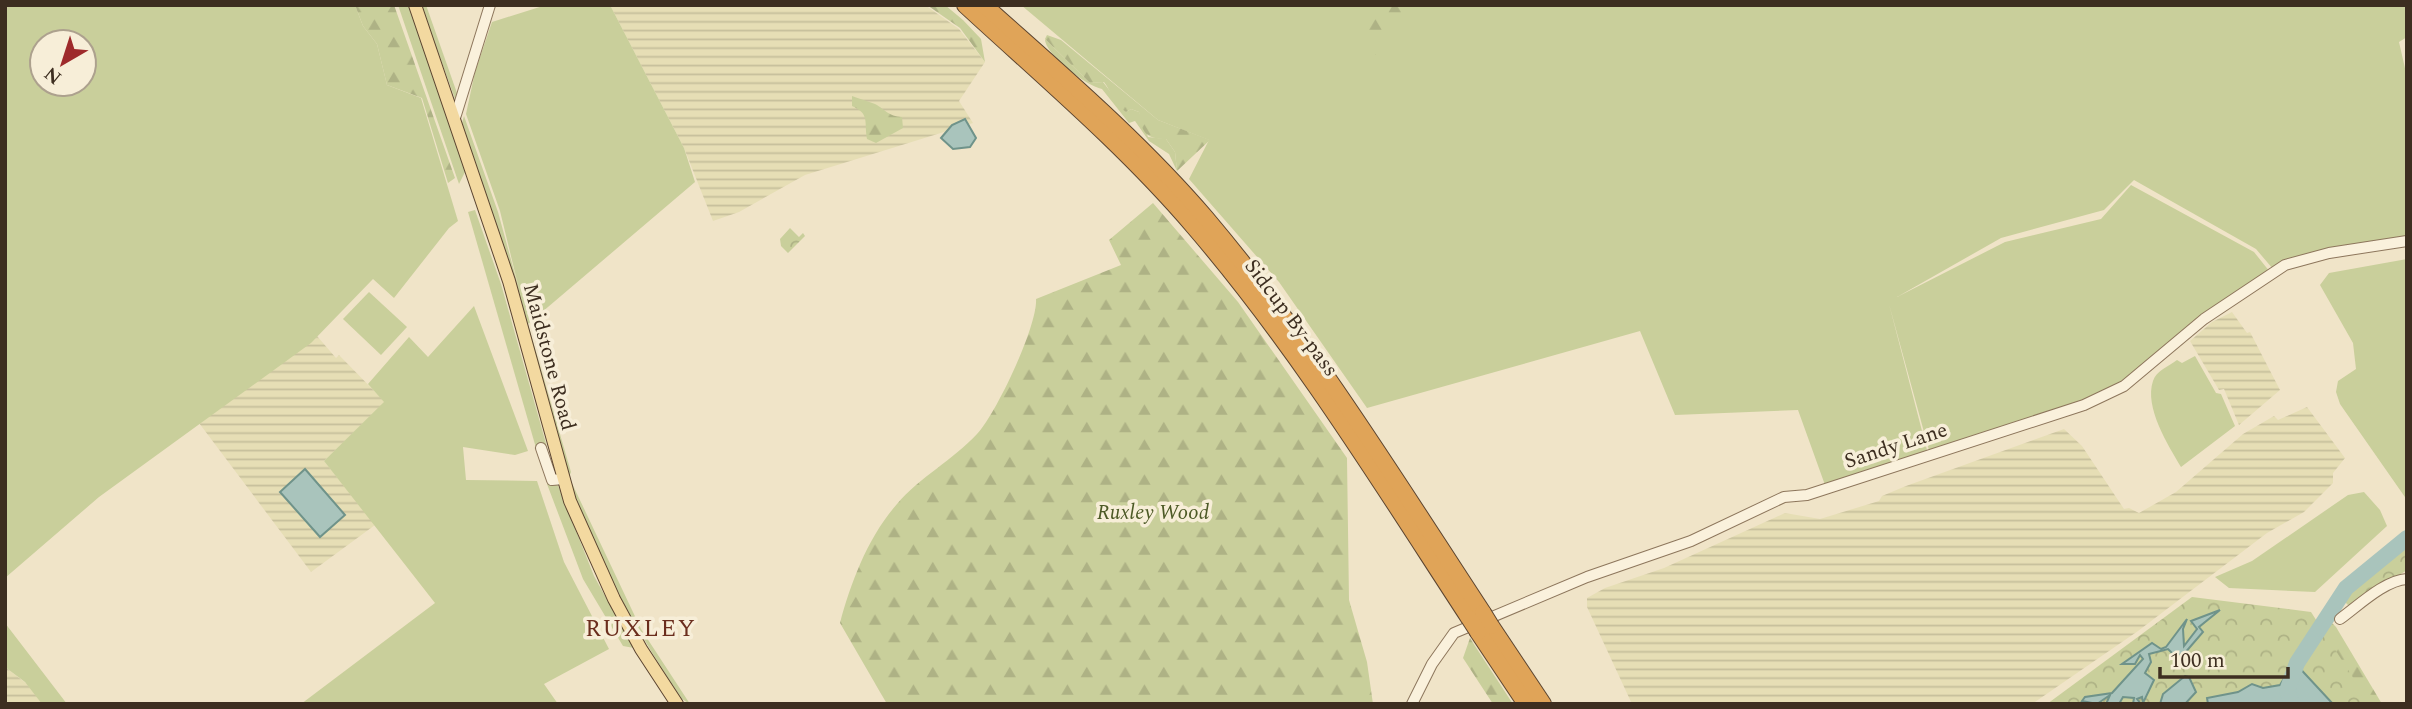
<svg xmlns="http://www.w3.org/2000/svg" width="2412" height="709" font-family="Spectral,serif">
	<defs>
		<pattern id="farmland-rules" width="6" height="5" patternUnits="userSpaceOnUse" patternTransform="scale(1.75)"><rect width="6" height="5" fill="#e6deb5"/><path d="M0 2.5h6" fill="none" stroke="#c6bf9b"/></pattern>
		<pattern id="forest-firs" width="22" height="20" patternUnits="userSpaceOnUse" patternTransform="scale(1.75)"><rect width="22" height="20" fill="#c9cf9b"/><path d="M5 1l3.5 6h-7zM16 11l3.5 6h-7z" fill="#aeb285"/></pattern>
		<pattern id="park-crowns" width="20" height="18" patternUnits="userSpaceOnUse" patternTransform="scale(1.75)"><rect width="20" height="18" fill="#c9cf9b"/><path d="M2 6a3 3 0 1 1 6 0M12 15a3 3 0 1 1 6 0" fill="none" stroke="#aeb285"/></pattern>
	</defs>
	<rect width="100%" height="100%" fill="#f0e4c8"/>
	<g fill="url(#farmland-rules)">
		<polygon points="610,5 925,5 959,29 985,62 959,101 973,123 805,175 739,212 713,221 684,148"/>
		<polygon points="2232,312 2247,333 2250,332 2280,390 2239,425 2224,389 2219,390 2190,341 2212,322"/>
		<polygon points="317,336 336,358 339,355 385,402 324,461 375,525 311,572 199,423"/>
		<polygon points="2307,407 2345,458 2333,473 2333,483 2304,512 2267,533 2138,631 2032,704 1632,704 1587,607 1587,598 1605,588 1664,568 1785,513 1820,519 1879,501 1882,496 1906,486 2064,429 2082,446 2124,509 2129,508 2139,513 2176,492 2243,434 2274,416 2278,420"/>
		<polygon points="5,667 27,684 43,704 5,704"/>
	</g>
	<g fill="#c9cf9b" fill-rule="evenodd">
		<path d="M5 5H355L363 26 377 44 387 85 421 98 458 221 449 228 394 298 373 279 311 343 99 497 5 578ZM42 42H84V84H42Z"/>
		<polygon points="398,5 408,5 466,170 459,184"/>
		<polygon points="421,5 426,5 458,96 455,99"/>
		<path d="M546 5H610L684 148 695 182 528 324 571 472 569 477 641 629 690 704 682 699C636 631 596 558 569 480L515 283 462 123 464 116 498 212 519 289 500 211 466 114 475 72 492 22Z"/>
		<polygon points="1021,5 2407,5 2407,37 2399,42 2407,77 2407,240 2273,269 2256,249 2134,180 2104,210 2001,238 1897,297 2005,242 2101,219 2131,185 2254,252 2270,272 2123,386 1930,454 1889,304 1928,454 1825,485 1798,410 1675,415 1640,331 1367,408 1279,282 1189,179 1209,140 1158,120"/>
		<path d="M1045 39 1090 83 1103 82 1126 112 1131 109 1139 112 1148 137 1166 139 1175 152 1177 171 1169 154 1149 141 1135 121 1129 123 1102 89C1086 86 1044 53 1045 39Z"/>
		<polygon points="475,210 501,284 547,447 536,448 468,212"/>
		<polygon points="2407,259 2407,500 2340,404 2336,392 2338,381 2356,369 2353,343 2320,285 2329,273"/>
		<polygon points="369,292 407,327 381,355 343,319"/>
		<polygon points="474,306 528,451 515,455 463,447 466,480 537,481 564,562 609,649 544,684 558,704 301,704 435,603 324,461 384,402 368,384 409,337 428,357"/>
		<path d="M2195 356 2216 393 2221 394 2235 426 2181 467C2168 445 2144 407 2153 381 2156 371 2169 366 2177 360L2182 363Z"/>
		<polygon points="557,483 594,576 634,648 623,646 583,579 547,484"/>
		<polygon points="2364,492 2380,510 2387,526 2315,592 2229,588 2215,577 2252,561 2348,495"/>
		<polygon points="5,623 67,704 42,704 25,682 5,667"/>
	</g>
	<g fill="url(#forest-firs)">
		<polygon points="355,5 394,5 455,178 448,183 422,98 387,85 377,44 363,26"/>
		<polygon points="927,5 945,5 963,20 981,39 985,62 960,28"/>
		<polygon points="1360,5 1412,5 1402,11 1399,21 1392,28 1392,37 1383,44 1382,52 1372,56 1371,42 1361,30 1370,12 1366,13"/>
		<path d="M1047 35 1061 40 1158 120 1210 140 1177 171 1175 152 1166 139C1147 139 1141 133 1139 112L1131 109 1126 112C1114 104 1112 93 1104 82L1090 83 1045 39Z"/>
		<path d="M852 96C859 99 868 101 875 104 886 110 888 116 902 117L903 128 876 143 867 139C864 121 870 114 852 106Z"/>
		<path d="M1153 203 1238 302 1347 458 1349 600 1367 662 1373 704H887L840 623C851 582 868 537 897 504 920 477 953 460 977 434 996 414 1038 325 1036 299L1121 265 1109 240Z"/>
		<polygon points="2330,621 2336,627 2382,704 2335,704 2306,678"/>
		<polygon points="1470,638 1475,646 1513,704 1493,704 1463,658"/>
	</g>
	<g fill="url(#park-crowns)">
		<polygon points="790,228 799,237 803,233 805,236 788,253 781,246 780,239"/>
		<polygon points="2407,541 2407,570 2350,607 2342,599 2348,591"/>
		<polygon points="2192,597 2311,612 2370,704 2047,704"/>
	</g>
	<g fill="#a9c4bc" stroke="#6f938a" stroke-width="2">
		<polygon points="965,119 976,138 970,147 953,149 941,138 952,125"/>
		<polygon points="305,469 345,515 320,537 280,492"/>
		<polygon points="2220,610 2199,627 2203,632 2184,654 2174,655 2168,649 2149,654 2151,662 2145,673 2154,680 2143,703 2142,697 2137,699 2141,704 2133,704 2134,698 2123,697 2119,704 2106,704 2110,695 2097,704 2082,701 2085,697 2112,693 2143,659 2140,655 2135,664 2122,664 2152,643 2161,649 2166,647 2187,619 2183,629 2184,646 2197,629 2191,621"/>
		<polygon points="2294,662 2333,704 2208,704 2207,698 2238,692 2252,684 2263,688 2280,685"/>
		<polygon points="2185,676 2189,677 2196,692 2185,704 2160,704 2163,694"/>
	</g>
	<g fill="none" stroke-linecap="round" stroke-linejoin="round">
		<polyline stroke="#a9c4bc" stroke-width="16" points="2292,704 2287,691 2297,663 2346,588 2407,538"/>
		<defs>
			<g id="minor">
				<polyline points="455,118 490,5"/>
				<polyline points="541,448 552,480 563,479"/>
				<path d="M2340 619C2358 606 2385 580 2407 579"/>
				<polyline points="1412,704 1432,664 1454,633 1587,577 1691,541 1784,497 1807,495 2084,405 2124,386 2204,319 2285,265 2329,253 2407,241"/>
			</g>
			<polyline id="major" points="415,5 509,281 570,501 614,599 641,649 677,704"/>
			<g id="highway">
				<path d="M965 5C1043 77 1125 146 1194 227 1298 348 1382 485 1469 618"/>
				<path d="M984 5C1060 73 1139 140 1206 218 1310 341 1395 479 1483 613"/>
				<polyline points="1491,626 1543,704"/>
				<polyline points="1478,632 1526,704"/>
			</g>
		</defs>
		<use href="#minor" stroke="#8d765c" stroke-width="12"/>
		<use href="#major" stroke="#5b4430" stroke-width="14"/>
		<use href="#highway" stroke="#5b4430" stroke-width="18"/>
		<use href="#minor" stroke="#faf1dc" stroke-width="10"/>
		<use href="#major" stroke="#f3d9a0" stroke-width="12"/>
		<use href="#highway" stroke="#e0a458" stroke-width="16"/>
		<defs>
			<g id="highway-bridge">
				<polyline points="1483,613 1491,626"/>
				<polyline points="1469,618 1478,632"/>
			</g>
		</defs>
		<use href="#highway-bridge" stroke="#5b4430" stroke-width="18" stroke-linecap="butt"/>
		<use href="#highway-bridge" stroke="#e0a458" stroke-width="16"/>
	</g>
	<g text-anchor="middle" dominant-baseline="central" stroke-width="7" stroke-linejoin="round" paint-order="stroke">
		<g font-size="21" fill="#3d2e20" stroke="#f7eed8">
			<text transform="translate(1291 318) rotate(53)">Sidcup By-pass</text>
			<text transform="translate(549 357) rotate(75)">Maidstone Road</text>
			<text transform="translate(1896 446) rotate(-18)">Sandy Lane</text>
		</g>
		<g font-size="21" font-style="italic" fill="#4d5a26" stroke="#f7eed8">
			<text x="1153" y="513">Ruxley Wood</text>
		</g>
		<g font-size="24" letter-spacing="2" fill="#6b2e1e" stroke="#f7eed8">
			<text x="641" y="629">RUXLEY</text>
		</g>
	</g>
	<rect width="2412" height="709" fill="none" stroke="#3d2e20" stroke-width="14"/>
	<g transform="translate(63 63) rotate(219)"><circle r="33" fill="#f7eed8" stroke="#ada18e" stroke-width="2"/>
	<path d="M0-5L12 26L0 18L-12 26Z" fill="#9e2a2b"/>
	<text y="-10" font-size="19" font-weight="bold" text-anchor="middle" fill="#3d2e20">N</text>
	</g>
	<path d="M2160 667v10h128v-10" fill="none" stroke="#3d2e20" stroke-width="3.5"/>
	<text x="2170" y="667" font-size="21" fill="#3d2e20" stroke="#f7eed8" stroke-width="5" paint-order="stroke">100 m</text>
</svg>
